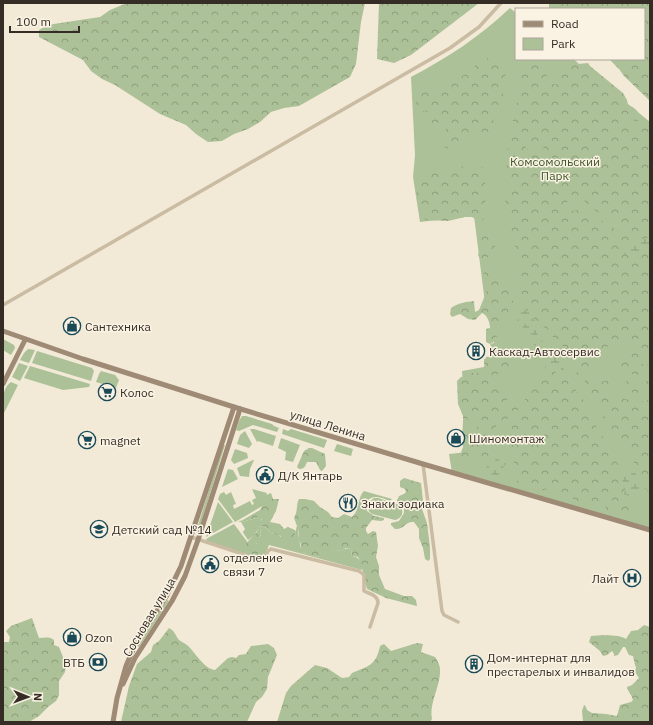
<svg xmlns="http://www.w3.org/2000/svg" width="653" height="725" font-family="'IBM Plex Sans',sans-serif">
	<defs>
		<pattern id="forest-crowns" width="20" height="18" patternUnits="userSpaceOnUse"><rect width="20" height="18" fill="#acc197"/><path d="M2 6a3 3 0 1 1 6 0M12 15a3 3 0 1 1 6 0" fill="none" stroke="#8d9d7b"/></pattern>
		<pattern id="wetland-marsh" width="20" height="14" patternUnits="userSpaceOnUse"><rect width="20" height="14" fill="#acc197"/><path d="M1 5h8M5 5V1M11 12h8M15 12V8" fill="none" stroke="#8d9d7b"/></pattern>
	</defs>
	<rect width="100%" height="100%" fill="#f2ead7"/>
	<g fill="#acc197">
		<path d="M510 8 516 13V59H573L650 122V530L452 473 449 454 467 452 462 371 484 367 486 357 491 356V346L490 344 494 343 491 311H486L474 216 420 222 413 177 415 155 411 77C449 57 479 37 510 8Z"/>
		<polygon points="3,339 14,345 15,348 11,355 3,350"/>
		<polygon points="28,349 35,350 29,363 20,360 24,353"/>
		<polygon points="37,351 92,368 94,371 91,381 32,363"/>
		<polygon points="19,363 28,366 20,381 12,377"/>
		<polygon points="30,366 90,384 89,387 63,390 24,378"/>
		<polygon points="101,371 115,375 119,380 116,388 96,382 99,374"/>
		<path d="M11 382 18 385 3 415C3 404 1 389 11 382Z"/>
		<polygon points="242,416 246,416 272,424 274,426 279,428 277,432 253,425 239,431 236,430 239,421"/>
		<polygon points="250,429 254,429 276,436 273,446 258,441 257,442"/>
		<polygon points="283,429 288,431 291,429 327,440 324,448 282,434"/>
		<polygon points="245,431 252,444 249,448 237,444 240,435"/>
		<polygon points="281,438 300,445 293,462 285,460 286,452 278,448"/>
		<polygon points="337,444 353,449 351,456 334,451"/>
		<polygon points="223,445 225,445 198,533 196,532"/>
		<polygon points="235,449 247,453 248,458 234,464 231,460"/>
		<polygon points="253,460 254,460 250,469 249,477 240,476 237,468"/>
		<polygon points="228,469 233,470 238,479 222,487"/>
		<polygon points="252,489 267,493 264,505 235,522 218,499 220,494 224,492 226,495 231,492 236,504 233,505 234,509 250,501 252,505 254,504 252,500 256,498"/>
		<path d="M374 498H378L400 505C404 511 403 518 395 520L372 514C368 511 367 508 368 503Z"/>
		<polygon points="218,502 233,522 206,537"/>
		<polygon points="259,517 261,517 262,521 254,536 248,540 242,531 243,532 245,529 241,522 238,522 242,520 241,521 242,522"/>
		<polygon points="234,524 260,559 207,541 206,539"/>
		<path d="M297 525C300 530 298 532 298 538 299 541 301 543 300 547L304 553 318 557 336 549 338 551 349 548 351 550 352 556C358 557 362 561 363 567L362 570 269 545 263 560 261 558 264 554 251 543 254 542 257 544 258 538 261 535 260 528 261 526 265 527 271 533 279 535 284 540 295 535Z"/>
		<polygon points="167,600 169,601 139,647 137,646"/>
	</g>
	<g fill="url(#forest-crowns)" fill-rule="evenodd">
		<polygon points="127,3 365,3 361,22 356,64 350,77 299,106 284,108 271,112 260,122 248,129 234,134 222,141 208,142 196,134 186,125 160,114 115,85 102,79 91,71 83,60 39,37 39,30 47,25 100,17 110,10"/>
		<polygon points="379,3 479,3 411,55 394,63 377,59"/>
		<polygon points="549,3 650,3 650,101 624,76 619,69 609,59 644,59 644,9 549,9"/>
		<path d="M493 57H500C501 66 507 73 506 82L498 88 504 95 501 109 494 115 493 120 496 125 492 135C481 136 469 135 459 141 455 144 454 147 449 149L444 147 449 141 448 139 442 145 437 144 438 141 443 136 442 132 452 125 449 122 432 125 431 114 425 111 418 113 416 102 420 94 430 89 439 88 470 72 479 61Z"/>
		<path d="M520 59 541 60 549 82 556 85 564 66H570L576 61 578 64 588 63 590 66 623 93 627 100 628 105C636 108 638 111 641 119L640 122 620 117 618 122 621 127H650V237L634 241 630 246 623 250 622 253C628 256 644 250 650 246V362H641L635 363 638 365 642 364 650 366V396L648 392 633 393 631 390 623 387V383L632 379 639 385 646 382V378L640 375 631 374 616 368C618 360 630 354 636 347L633 344 618 341 610 343 600 358 590 362V376L595 382 607 381 610 382 611 399 616 403C618 402 620 400 622 399 631 398 639 405 650 399V500L647 494 648 490 642 488 637 481 636 466 625 450 628 443 622 439 617 442 613 441 611 433 607 428 616 425 611 420V415L608 414 603 419 600 410 595 404 593 397 587 391 584 377 578 376 576 371 569 365 568 360 563 357 562 353 564 347C562 345 559 344 556 342 553 339 553 334 550 331 542 325 534 324 531 313L526 310 525 301 520 289 521 282 520 277V271L522 266V257L515 246 519 242C503 233 513 232 508 220 506 214 503 214 505 205 505 200 507 197 506 192 514 185 509 176 507 168 506 157 507 140 515 131L512 115 517 103 520 79 518 69ZM538 144 544 145 543 149 536 154 525 148 527 146H533ZM579 195 589 206 620 228 618 231 589 212 582 209 563 213V207C568 201 571 197 579 195Z"/>
		<path d="M461 165 465 169 479 167 487 168C485 177 487 183 482 192L486 199 484 208 487 217 480 222 472 217H465L448 221 426 220 421 216 419 208 416 187 417 179C427 175 434 170 445 173L449 170Z"/>
		<path d="M486 231 492 235 497 253C491 255 487 258 480 259L478 255C481 247 479 241 480 234Z"/>
		<path d="M488 267C496 267 501 271 503 279L498 284 500 286H506L512 296 513 302 505 318 497 322C497 331 499 341 490 344L486 342V329L490 328C490 322 487 315 482 313L475 320 468 319 460 314 452 317 450 314 451 308C458 303 466 302 474 301L475 312 479 310 488 288 483 271Z"/>
		<path d="M498 356C506 356 511 355 515 364L512 371 500 368C496 375 496 385 505 388L498 396 500 399 507 394V401L509 404 514 402 519 403 520 408 505 421 501 420 495 428 489 432C487 442 492 445 496 453L490 455 491 458V466C480 465 479 454 470 455 466 456 465 458 461 459L459 458 463 447 462 438 463 422V416L458 404 457 381 461 377 468 376 471 373H481L485 366 484 363V359ZM468 414H470L477 426 478 436 482 445 480 446 468 435 467 431 472 428V425L467 418Z"/>
		<path d="M549 366C554 368 555 373 560 377 563 379 566 379 568 381 576 388 579 397 587 403L586 408C593 416 597 416 596 428L599 431 613 452 614 459 621 467 622 480 626 486 623 503 631 507 633 512 632 517 612 512 610 510 608 514 604 511 607 503H613L612 499H606L600 503 597 501 588 505 585 502V496L582 498 581 504 579 505 575 503 571 494 563 497 562 500 560 496V492C554 489 546 488 541 491L534 486 529 487 524 482 520 485 517 482C521 472 510 469 515 456L513 451 510 448 509 445C516 435 511 434 512 425 513 422 515 419 517 416L522 413 523 401 532 394 530 381 535 377 538 376 545 368Z"/>
		<path d="M309 448H312L325 454 326 466 322 471 320 470 316 462H307C305 466 305 469 299 469L297 467 304 451Z"/>
		<path d="M404 478 421 483 423 500 422 509 427 523 430 547V559L428 561 425 559 423 548 419 538V529L414 522C405 521 404 530 395 529L391 525V523L399 521 404 513V507L397 501 399 496 404 494 406 492 405 489 400 487V481Z"/>
		<path d="M364 491 392 499 390 501C383 498 374 494 368 500L366 505 367 511 374 516 384 518V520L381 521 372 520 366 528V531L368 534 373 531 376 532 378 546 376 557 379 566V575L385 589 404 596H412L416 600 417 606 386 598 367 589C365 581 362 572 362 565L358 557 352 556 351 550 349 548H346L341 551C328 550 336 550 327 557 320 558 305 555 300 550L301 544 298 539 299 531 294 518C298 511 296 504 299 499H305L314 501 320 507 328 512 332 517 338 518 344 514 352 517C361 508 357 498 364 491Z"/>
		<path d="M271 493 273 499H279L276 511 270 522 280 524 284 529 288 527 295 530 296 532 293 539 284 540 281 542V536L271 533 265 527 261 526 260 528 261 535 258 538 259 544 252 543 264 552 261 558H257L240 550 241 548 245 547C247 538 259 536 258 525L262 521V519L259 517 242 522 241 521 260 510 263 504 264 496Z"/>
		<path d="M32 618 39 638C44 638 49 636 54 640V645L59 647 66 665 65 672 59 681V695L56 701 48 707 39 716 29 722H3V642H9L10 637 6 631 11 626Z"/>
		<path d="M644 625 650 627V722H583L582 711 584 705 586 707 587 710 592 713 606 714 617 716 620 705 631 702 633 700C632 695 628 692 627 687L632 685 639 678 635 672 636 667 635 665 633 656 629 655 625 647H623L618 655 614 656V654L612 651 607 655 603 656 600 651 589 642 591 636C599 635 620 634 626 639L631 631 638 630Z"/>
		<path d="M169 628C175 631 175 635 179 640 181 642 185 643 187 645 196 653 203 668 215 670L228 658 232 657 236 658 239 655 246 654 251 646 268 644 274 648 277 655 268 677 267 689 262 697 256 702 247 722H121L129 686 137 664 151 652 153 645 159 641Z"/>
		<path d="M417 643 423 644 421 652 435 657C437 660 440 665 440 669 441 686 429 702 432 719L430 722H277L286 693 291 686 315 665 327 668 342 678 349 677 352 673C368 666 376 666 380 646L384 644 391 651Z"/>
	</g>
	<g fill="url(#wetland-marsh)">
		<polygon points="650,237 650,246 648,248 626,255 622,253 623,250 630,246 634,241"/>
		<path d="M522 309 531 313 533 319 539 324 537 333 543 343 547 342 553 349H557L559 351 557 356 562 362 563 368 565 371 561 377 553 368 549 366 545 368 546 364 543 359 539 357 526 363 524 362 532 356 537 348 535 345H530L531 339 530 336 525 337C520 332 522 328 526 323L523 321H517L519 318V314Z"/>
		<polygon points="496,458 507,460 508,461 502,469 505,477 502,478 482,471 486,469 487,466 494,465"/>
		<path d="M627 471 633 472 638 476C637 482 640 485 639 492 635 496 629 497 624 494L626 486 622 480 624 475Z"/>
	</g>
	<g fill="none" stroke-linecap="round" stroke-linejoin="round">
		<g stroke="#cabba3" stroke-width="3.5">
			<polyline points="3,305 450,48 479,27 501,3"/>
			<polyline points="423,464 442,611 444,615 458,622"/>
			<path d="M191 537 264 561 268 551 271 549 359 571 364 575V591C370 594 378 595 378 603L370 627"/>
		</g>
		<g stroke="#9e8a75" stroke-width="5">
			<polyline points="3,331 83,359 234,407 423,464 650,530"/>
			<polyline points="3,384 25,340"/>
			<polyline points="123,684 135,658 172,601 185,576 198,540 240,409"/>
			<polyline points="113,722 117,698 126,666 135,645 166,597 181,566 234,407"/>
		</g>
	</g>
	<defs>
		<symbol id="shop-ring" viewBox="-11 -11 22 22"><circle r="9.5" fill="#faf3e4" stroke="#1a4957" stroke-width="1.5"/><path d="M-5-2.5h2.3a2.7 3.5 0 0 1 5.4 0H5L5.5 6h-11ZM-1.5-2.5h3a1.5 2.3 0 0 0-3 0Z" fill="#1a4957"/></symbol>
		<symbol id="building-ring" viewBox="-11 -11 22 22"><circle r="9.5" fill="#faf3e4" stroke="#1a4957" stroke-width="1.5"/><path d="M-4-6H4V6H1V3H-1V6H-4ZM-2.5-4.3h1.7v1.8h-1.7ZM.8-4.3h1.7v1.8H.8ZM-2.5-1h1.7V.8h-1.7ZM.8-1h1.7V.8H.8Z" fill="#1a4957"/></symbol>
		<symbol id="supermarket-ring" viewBox="-11 -11 22 22"><circle r="9.5" fill="#faf3e4" stroke="#1a4957" stroke-width="1.5"/><path d="M-6-5.5h2.5l.6 2H6L4.5 2H-2.5L-4.4-4H-6ZM-1.5 3.2a1.3 1.3 0 1 0 .1 0ZM3 3.2a1.3 1.3 0 1 0 .1 0Z" fill="#1a4957"/></symbol>
		<symbol id="civic-ring" viewBox="-11 -11 22 22"><circle r="9.5" fill="#faf3e4" stroke="#1a4957" stroke-width="1.5"/><path d="M-.6-6.5H3V-4.5H.6V-3L4-1V1h2V6H-6V1h2V-1L-.6-3ZM-1.2 2.5V6h2.4V2.5Z" fill="#1a4957"/></symbol>
		<symbol id="restaurant-ring" viewBox="-11 -11 22 22"><circle r="9.5" fill="#faf3e4" stroke="#1a4957" stroke-width="1.5"/><path d="M-5-6h1v4h1v-4h1v4h1v-4h1v5L-1.5 .5V6h-2V.5L-5-1ZM5-6V6H3V1.5H1.5Q1.5-4 5-6Z" fill="#1a4957"/></symbol>
		<symbol id="school-ring" viewBox="-11 -11 22 22"><circle r="9.5" fill="#faf3e4" stroke="#1a4957" stroke-width="1.5"/><path d="M0-5L7-2L0 1L-7-2ZM-4 1L0 2.5L4 1V4Q0 6-4 4Z" fill="#1a4957"/></symbol>
		<symbol id="hospital-ring" viewBox="-11 -11 22 22"><circle r="9.5" fill="#faf3e4" stroke="#1a4957" stroke-width="1.5"/><path d="M-5-5h3v3.5h4V-5h3V5h-3V1.5h-4V5h-3Z" fill="#1a4957"/></symbol>
		<symbol id="bank-ring" viewBox="-11 -11 22 22"><circle r="9.5" fill="#faf3e4" stroke="#1a4957" stroke-width="1.5"/><path d="M-6-4H6V4H-6ZM0-2.3a2.3 2.3 0 1 0 0 4.6a2.3 2.3 0 1 0 0-4.6Z" fill="#1a4957"/></symbol>
	</defs>
	<g fill-rule="evenodd">
		<use href="#shop-ring" x="62" y="316" width="20" height="20"/>
		<use href="#building-ring" x="466" y="341" width="20" height="20"/>
		<use href="#supermarket-ring" x="97" y="382" width="20" height="20"/>
		<use href="#shop-ring" x="446" y="428" width="20" height="20"/>
		<use href="#supermarket-ring" x="77" y="430" width="20" height="20"/>
		<use href="#civic-ring" x="255" y="465" width="20" height="20"/>
		<use href="#restaurant-ring" x="338" y="493" width="20" height="20"/>
		<use href="#school-ring" x="89" y="519" width="20" height="20"/>
		<use href="#civic-ring" x="200" y="554" width="20" height="20"/>
		<use href="#hospital-ring" x="622" y="568" width="20" height="20"/>
		<use href="#shop-ring" x="62" y="627" width="20" height="20"/>
		<use href="#bank-ring" x="88" y="652" width="20" height="20"/>
		<use href="#building-ring" x="464" y="654" width="20" height="20"/>
	</g>
	<g text-anchor="middle" dominant-baseline="central" stroke-width="3" stroke-linejoin="round" paint-order="stroke">
		<g font-size="12" fill="#3d5428" stroke="#faf3e4">
			<text x="555" y="161">Комсомольский<tspan x="555" dy="14">Парк</tspan></text>
		</g>
		<g font-size="12" fill="#352d25" stroke="#faf3e4" text-anchor="start">
			<text x="85" y="326">Сантехника</text>
			<text x="489" y="351">Каскад-Автосервис</text>
			<text x="120" y="392">Колос</text>
			<text x="469" y="438">Шиномонтаж</text>
			<text x="100" y="440">magnet</text>
			<text x="278" y="475">Д/К Янтарь</text>
			<text x="361" y="503">Знаки зодиака</text>
			<text x="112" y="529">Детский сад №14</text>
			<text x="223" y="557">отделение<tspan x="223" dy="14">связи 7</tspan></text>
			<text x="619" y="578" text-anchor="end">Лайт</text>
			<text x="85" y="637">Ozon</text>
			<text x="487" y="657">Дом-интернат для<tspan x="487" dy="14">престарелых и инвалидов</tspan></text>
			<text x="85" y="662" text-anchor="end">ВТБ</text>
		</g>
		<g font-size="12" fill="#352d25" stroke="#faf3e4">
			<text transform="translate(328 425) rotate(17)">улица Ленина</text>
			<text transform="translate(149 617) rotate(-59)">Сосновая улица</text>
		</g>
	</g>
	<rect width="653" height="725" fill="none" stroke="#352d25" stroke-width="8"/>
	<rect x="515" y="8" width="130" height="52" fill="#faf3e4" stroke="#aba498"/>
	<rect x="523" y="21" width="20" height="6" fill="#9e8a75" stroke="#aba498"/>
	<text x="551" y="28" font-size="12" fill="#352d25">Road</text>
	<rect x="523" y="38" width="20" height="12" fill="#acc197" stroke="#aba498"/>
	<text x="551" y="48" font-size="12" fill="#352d25">Park</text>
	<g transform="translate(28 697) rotate(91)" stroke="#faf3e4" stroke-width="3" paint-order="stroke">
	<path d="M0-3L7 15L0 10L-7 15Z" fill="#352d25"/>
	<text y="-6" font-size="11" font-weight="bold" text-anchor="middle" fill="#352d25">N</text>
	</g>
	<path d="M10 26v6h69v-6" fill="none" stroke="#352d25" stroke-width="2"/>
	<text x="16" y="26" font-size="12" fill="#352d25" stroke="#faf3e4" stroke-width="3" paint-order="stroke">100 m</text>
</svg>
